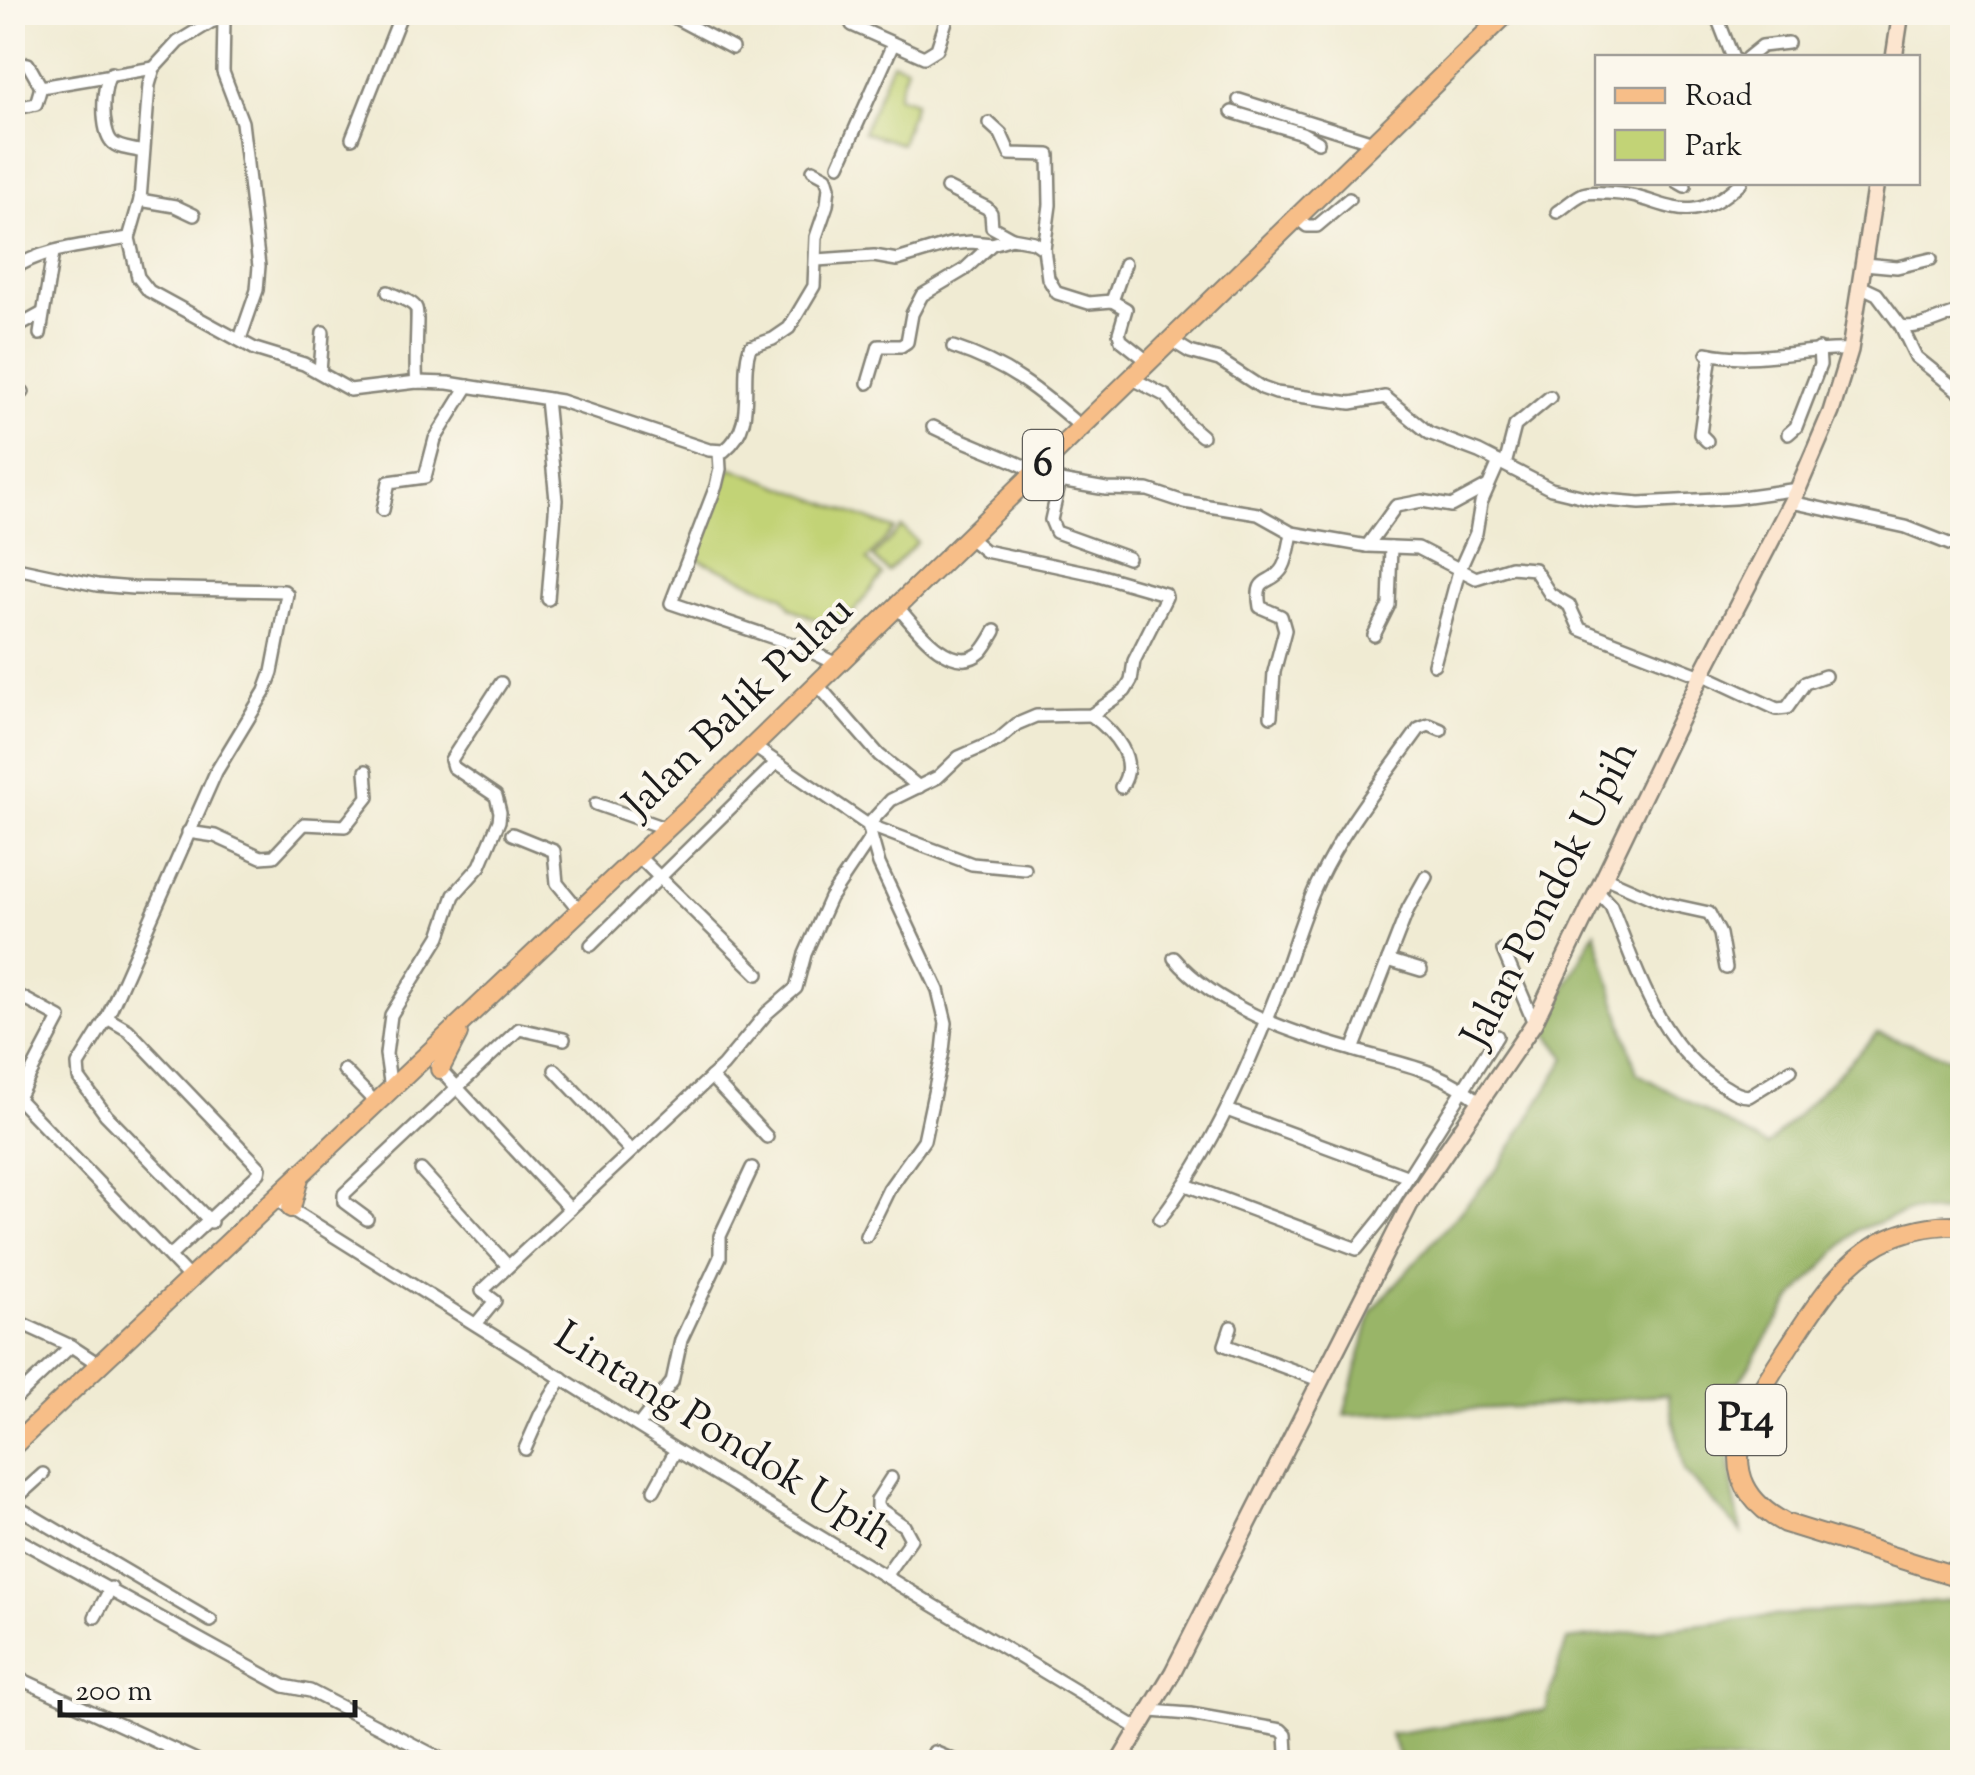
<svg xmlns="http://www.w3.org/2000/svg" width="1975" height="1775" font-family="'Sorts Mill Goudy',serif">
	<rect width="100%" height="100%" fill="#fbf7ec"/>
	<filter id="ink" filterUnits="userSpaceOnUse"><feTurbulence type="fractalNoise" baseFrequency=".01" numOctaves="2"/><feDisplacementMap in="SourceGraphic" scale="20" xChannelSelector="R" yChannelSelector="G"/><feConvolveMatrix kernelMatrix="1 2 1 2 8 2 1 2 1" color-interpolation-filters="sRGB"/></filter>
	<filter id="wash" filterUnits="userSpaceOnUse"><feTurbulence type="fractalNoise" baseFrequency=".0048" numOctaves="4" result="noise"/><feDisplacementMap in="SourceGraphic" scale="40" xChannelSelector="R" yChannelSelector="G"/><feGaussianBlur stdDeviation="2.25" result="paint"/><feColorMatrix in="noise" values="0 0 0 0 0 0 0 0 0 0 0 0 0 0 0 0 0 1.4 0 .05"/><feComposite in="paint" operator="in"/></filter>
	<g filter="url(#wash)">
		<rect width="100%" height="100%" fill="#f0ebd3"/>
		<g fill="#c2d376" stroke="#6f7849" stroke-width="2.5">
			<polygon points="892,62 907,67 897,96 915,102 901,144 863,132"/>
			<polygon points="730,467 894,529 867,560 882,575 840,630 791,608 783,596 693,557"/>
			<polygon points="902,527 917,542 888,572 873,557"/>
		</g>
		<g fill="#99b567" stroke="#5a6842" stroke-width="2.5">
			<polygon points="1595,931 1637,1073 1767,1146 1878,1033 1962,1062 1962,1214 1909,1211 1857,1230 1792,1299 1723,1407 1734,1497 1742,1533 1684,1471 1668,1394 1543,1406 1344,1415 1372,1311 1499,1167 1566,1058 1544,1029"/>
			<polygon points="1962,1599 1962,1762 1402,1762 1390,1734 1545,1710 1567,1640 1752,1618"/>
		</g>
	</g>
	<g filter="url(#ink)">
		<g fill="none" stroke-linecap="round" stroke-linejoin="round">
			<defs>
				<g id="street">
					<path d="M242 12 211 22 178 42 154 68 149 85 140 200 129 238 138 277 149 291 255 349 304 364 350 390 417 382 448 383 561 401 709 450 724 451C759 423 738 383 750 347L773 339 789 328 814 286 816 237 827 205 829 187 826 177 813 170"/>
					<polyline points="664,12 732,48"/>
					<polyline points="1715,12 1733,58"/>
					<polyline points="12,16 20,12"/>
					<polyline points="224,19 223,72 242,122 259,266 257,290 240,339"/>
					<polyline points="852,25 924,57 937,49 949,12"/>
					<polyline points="1747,58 1762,46 1788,43"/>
					<polyline points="12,62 28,64 41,87"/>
					<path d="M112 73C101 84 101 130 112 142 119 149 133 149 142 152"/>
					<polyline points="1239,100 1373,142"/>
					<polyline points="12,109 36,104 41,87 154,68"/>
					<polyline points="1232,112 1302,133 1318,142"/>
					<polyline points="989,123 1001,134 1010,154 1049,155 1050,205 1044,249"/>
					<polyline points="352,138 402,12"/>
					<polyline points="12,145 14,152"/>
					<polyline points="839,165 893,44"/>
					<polyline points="1678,182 1685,186"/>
					<polyline points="947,188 987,208 991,213 992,227 1012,238"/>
					<polyline points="140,200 175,206 194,215"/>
					<path d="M1557 212C1565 207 1574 198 1583 194 1591 191 1599 193 1607 193 1665 194 1684 236 1741 182"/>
					<polyline points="1296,217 1307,226 1317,226 1349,199"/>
					<polyline points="817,260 874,256 897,260 950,244 971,242 992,244 1012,238 1034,242 1044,249 1048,278 1057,293 1089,303 1112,301 1126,309 1119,333 1121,340 1150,363"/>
					<polyline points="1864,264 1897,267 1931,259"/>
					<path d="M12 270C43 247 92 245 129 238"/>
					<polyline points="1862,287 1877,294 1901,326 1916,357 1962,394"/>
					<path d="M388 292C395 296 412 301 416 308 419 312 414 367 417 382"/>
					<polyline points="1112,301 1125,264"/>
					<path d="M1901 326C1922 330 1941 316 1962 312"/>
					<polyline points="12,330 41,314"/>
					<polyline points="40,334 53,253"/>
					<polyline points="1172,341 1190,352 1219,360 1262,388 1276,393 1351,403 1385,397 1429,433 1479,452 1551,489 1593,499 1640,503 1734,498 1798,489"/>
					<path d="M953 347C1008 365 1039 390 1082 428"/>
					<path d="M1707 353C1756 364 1800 348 1850 350"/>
					<polyline points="320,372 323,332"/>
					<polyline points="1133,379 1166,396 1188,424 1202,436"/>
					<polyline points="868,383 879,346 901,346 907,342 912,314 922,295 964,270 992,244"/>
					<polyline points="12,387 23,392"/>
					<polyline points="546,399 556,500 548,599"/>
					<path d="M933 427C967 444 1002 454 1036 472"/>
					<polyline points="1788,434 1796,427 1820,365 1819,349"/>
					<polyline points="1707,441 1700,434 1711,354"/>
					<polyline points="719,452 720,469 716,486 671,603 801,647 837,664"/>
					<polyline points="1505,465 1515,426 1550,397"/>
					<polyline points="1040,468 1060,481 1106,489 1148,490 1184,502 1258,514 1292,533 1367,546 1418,548 1476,578 1511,567 1534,569 1550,594 1569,605 1580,629 1701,676"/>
					<polyline points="1060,481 1051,520 1056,532 1128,558"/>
					<polyline points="1791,502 1906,527 1962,549"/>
					<polyline points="383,510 389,482 425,477 435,439 468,386"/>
					<polyline points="968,537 985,551 1095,574 1165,594 1166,597 1134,661 1131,681 1125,691 1091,715 1036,716 1017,724 998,740 959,757 938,777 891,800 868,825 972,864 1025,869"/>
					<polyline points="1367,546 1396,506 1422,501 1451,506 1486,487"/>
					<polyline points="12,567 97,585 133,588 284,591 287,594 272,672 265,691 216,772 107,1018 78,1065 79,1078 106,1115 211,1222"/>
					<path d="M897 606C913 625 952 678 981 652 986 647 991 638 995 631"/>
					<polyline points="1374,635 1389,605 1391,547"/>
					<polyline points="1434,664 1459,571 1476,533 1481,503 1499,462"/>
					<polyline points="1702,674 1777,709 1787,708 1805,683 1825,676"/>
					<polyline points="817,684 879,755 919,787"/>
					<path d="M1091 715C1114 732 1140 760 1121 787"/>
					<path d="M1271 716 1274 672 1285 630 1281 616 1260 607C1254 573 1272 587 1283 567 1288 558 1290 543 1292 533"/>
					<polyline points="753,746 868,825 879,864 938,990 946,1023 943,1051 924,1140 889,1189 866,1236"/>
					<polyline points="596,804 667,829"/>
					<polyline points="188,832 215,836 261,857 274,856 304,824 345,826 368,797 366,771"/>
					<polyline points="512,834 554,851 557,883 580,911"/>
					<polyline points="638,856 758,974"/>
					<polyline points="1604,877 1663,903 1709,913 1720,934 1726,968"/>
					<path d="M1598 892 1611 906C1638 972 1658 1044 1721 1084 1731 1090 1738 1096 1749 1096L1791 1070"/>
					<polyline points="591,945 776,763"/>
					<polyline points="1503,950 1534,1023"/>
					<path d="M1174 958C1216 1007 1292 1033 1353 1050 1406 1066 1436 1067 1482 1103"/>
					<polyline points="1388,960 1421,970"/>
					<polyline points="12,992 60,1018 19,1096"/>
					<polyline points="107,1018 128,1030 260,1168 259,1173 170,1256"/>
					<polyline points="1353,1050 1408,909 1426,877"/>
					<polyline points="437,1066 570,1209"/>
					<polyline points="344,1070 376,1103"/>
					<polyline points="555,1070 631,1151"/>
					<polyline points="711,1077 767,1137"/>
					<polyline points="391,1089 386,1054 391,1015 440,936 454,895 480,866 499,821 500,812 496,796 453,767 451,760 501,683"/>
					<polyline points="12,1093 189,1277"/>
					<polyline points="1227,1110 1406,1176"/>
					<polyline points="421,1170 508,1266"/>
					<polyline points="1186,1185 1357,1249 1382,1218 1497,1036"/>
					<polyline points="275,1199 676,1450 1139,1729"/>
					<polyline points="367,1219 344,1202 344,1194 519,1029 564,1039"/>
					<path d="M1160 1219C1214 1148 1249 1065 1281 982 1293 949 1303 913 1318 882 1344 827 1384 778 1419 729L1429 725 1441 730"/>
					<polyline points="12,1319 71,1346 97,1363"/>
					<polyline points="476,1324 495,1301 482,1291 723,1066 767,1013 796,988 805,954 830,898 871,837"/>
					<polyline points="1231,1327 1225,1345 1322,1381"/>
					<polyline points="12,1402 71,1346"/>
					<polyline points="638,1426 672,1382 681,1340 720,1257 720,1236 752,1168"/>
					<polyline points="525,1449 541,1413 562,1378"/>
					<polyline points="654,1490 676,1450"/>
					<polyline points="12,1502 43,1474"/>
					<polyline points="12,1504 211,1621"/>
					<polyline points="12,1536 284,1686 310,1691 447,1762"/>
					<polyline points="885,1576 911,1539 904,1526 877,1507 877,1500 891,1478"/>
					<polyline points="95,1617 111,1588"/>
					<polyline points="12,1675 196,1760"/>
					<polyline points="1151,1711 1190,1714 1281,1730 1286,1735 1287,1753 1297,1762"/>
					<polyline points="934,1752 958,1762"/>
				</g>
				<g id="secondary">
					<polyline points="1894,58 1901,12"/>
					<polyline points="1119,1762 1173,1672 1410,1204 1534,1023 1701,676 1798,489 1831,412 1850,350 1876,182"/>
				</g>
				<g id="primary">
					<polyline points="440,1069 458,1034"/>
					<polyline points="291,1208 299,1178"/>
					<path d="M1962 1225C1935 1224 1905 1230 1880 1243 1838 1267 1815 1307 1789 1346 1752 1403 1700 1478 1785 1523L1962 1578"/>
					<polyline points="12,1447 736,763 1508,12"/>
				</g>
			</defs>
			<use href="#street" stroke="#868478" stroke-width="16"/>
			<use href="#secondary" stroke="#868478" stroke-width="20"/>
			<use href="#primary" stroke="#868478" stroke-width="22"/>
			<use href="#street" stroke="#fff" stroke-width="11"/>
			<use href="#secondary" stroke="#fce5cf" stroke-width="15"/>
			<use href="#primary" stroke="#f7be88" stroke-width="18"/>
		</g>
	</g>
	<g text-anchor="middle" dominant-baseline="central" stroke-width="8" stroke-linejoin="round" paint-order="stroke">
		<g fill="#fbf7ec" stroke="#5f5e5a" stroke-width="2.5">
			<rect x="1023" y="430" width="40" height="70" rx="8"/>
			<rect x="1706" y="1385" width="80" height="70" rx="8"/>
		</g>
		<g font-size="40" font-weight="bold" fill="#1c1c1c">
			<text x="1043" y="465">6</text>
			<text x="1746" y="1420">P14</text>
		</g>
		<g font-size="42" fill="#1c1c1c" stroke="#fbf7ec">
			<text transform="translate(740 709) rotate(-44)">Jalan Balik Pulau</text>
			<text transform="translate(1552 895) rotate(-63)">Jalan Pondok Upih</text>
			<text transform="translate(723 1438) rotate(32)">Lintang Pondok Upih</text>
		</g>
	</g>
	<rect width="1975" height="1775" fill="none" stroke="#fbf7ec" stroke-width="50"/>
	<rect x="1595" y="55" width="325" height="130" fill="#fbf7ec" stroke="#a29f99" stroke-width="2.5"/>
	<rect x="1615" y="88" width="50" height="15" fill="#f7be88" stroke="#a29f99" stroke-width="2.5"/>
	<text x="1685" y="105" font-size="30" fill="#1c1c1c">Road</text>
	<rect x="1615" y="130" width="50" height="30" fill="#c2d376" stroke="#a29f99" stroke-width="2.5"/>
	<text x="1685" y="155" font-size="30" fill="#1c1c1c">Park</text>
	<path d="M60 1700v15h295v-15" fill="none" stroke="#1c1c1c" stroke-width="5"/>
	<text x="75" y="1700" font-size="30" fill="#1c1c1c" stroke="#fbf7ec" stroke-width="8" paint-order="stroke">200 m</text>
</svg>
